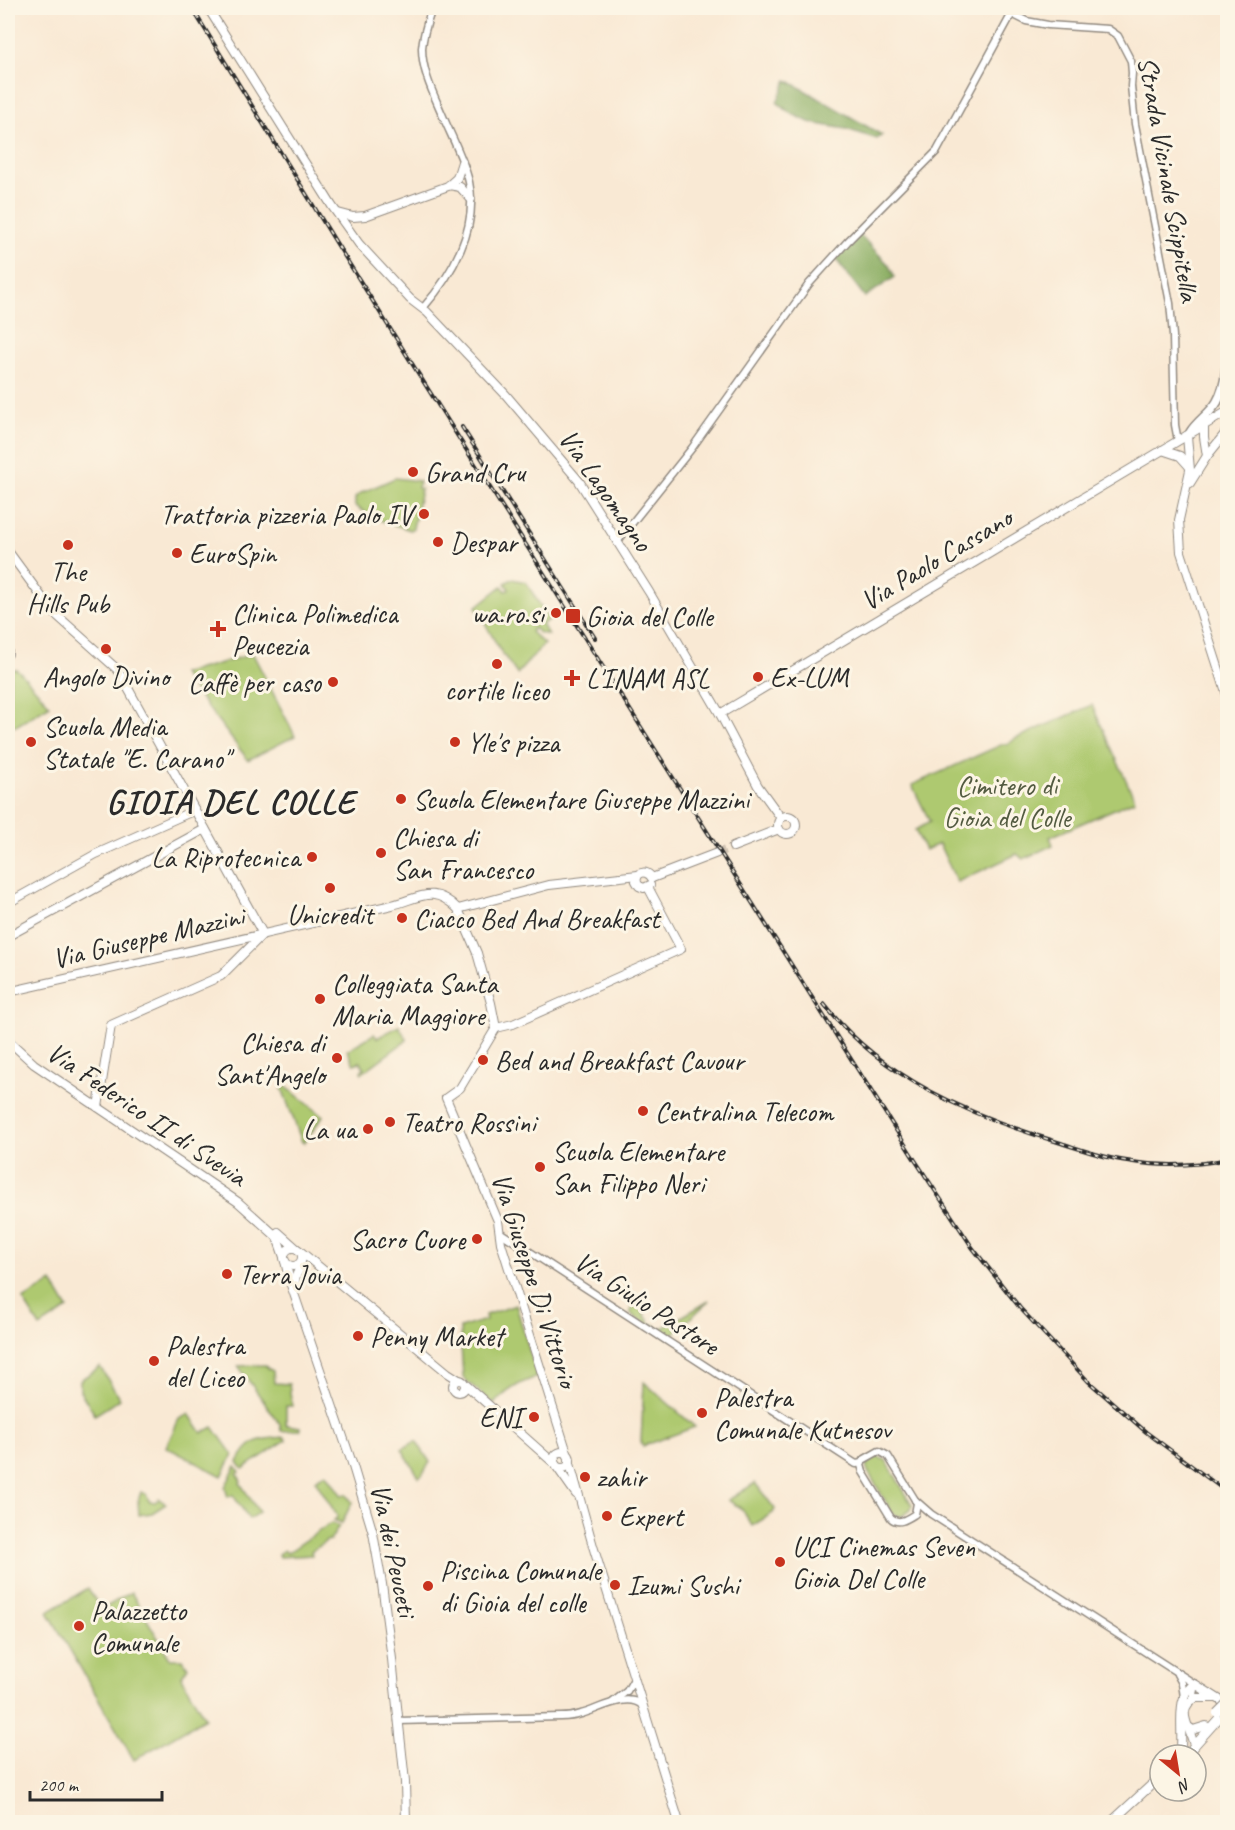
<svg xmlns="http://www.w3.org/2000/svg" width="1235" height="1830" font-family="Caveat,sans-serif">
	<rect width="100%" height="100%" fill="#fcf5e5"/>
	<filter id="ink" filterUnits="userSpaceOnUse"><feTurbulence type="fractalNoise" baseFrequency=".0167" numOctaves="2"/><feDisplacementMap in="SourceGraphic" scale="12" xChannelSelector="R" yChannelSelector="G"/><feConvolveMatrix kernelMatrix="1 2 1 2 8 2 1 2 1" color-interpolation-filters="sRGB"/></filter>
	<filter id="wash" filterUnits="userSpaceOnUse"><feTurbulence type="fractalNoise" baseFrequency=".008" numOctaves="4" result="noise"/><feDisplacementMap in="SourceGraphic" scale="24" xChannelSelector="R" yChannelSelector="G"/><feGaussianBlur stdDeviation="1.35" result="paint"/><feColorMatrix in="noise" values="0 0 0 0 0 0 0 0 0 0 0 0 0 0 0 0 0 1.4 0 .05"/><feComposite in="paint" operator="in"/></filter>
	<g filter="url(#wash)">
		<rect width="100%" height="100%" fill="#f9e9d4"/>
		<g fill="#aec970" stroke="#6c7a4e" stroke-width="1.5">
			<polygon points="395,478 419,481 418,488 421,489 413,528 410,530 374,518 355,506 355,498 359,494"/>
			<polygon points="512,579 526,582 549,620 542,624 548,635 541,633 540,634 534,628 531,632 544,644 517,674 500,650 476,607 502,586 506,591 509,589 505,583"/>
			<polygon points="253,654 295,736 248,760 182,674"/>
			<polygon points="11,669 16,669 20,672 50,705 16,726 11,725 8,721"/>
			<polygon points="1092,705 1135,800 1050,837 1053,845 1023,859 1017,854 957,882 939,844 925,850 915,830 930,822 912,785 1003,744 1007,745 1015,739"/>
			<polygon points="399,1026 407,1040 362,1073 361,1071 364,1068 360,1062 354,1064 347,1050 374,1034 377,1038"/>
			<polygon points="285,1086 323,1116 304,1143 302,1142 282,1088 282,1086"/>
			<polygon points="52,1282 68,1309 40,1327 23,1300"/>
			<polygon points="709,1301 669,1338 632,1315 630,1311 638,1304 651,1325 654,1324 659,1330"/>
			<path d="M516 1305 537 1377C519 1383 507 1390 494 1404L463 1378 460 1328 486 1320 485 1315Z"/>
			<polygon points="266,1365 267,1368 273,1371 274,1383 289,1384 292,1406 286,1406 286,1425 300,1427 300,1430 281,1431 280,1424 238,1366"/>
			<polygon points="100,1367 120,1399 95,1415 80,1391 80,1380"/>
			<polygon points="644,1382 695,1427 643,1446 641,1441"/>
			<polygon points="189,1414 202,1433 213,1427 233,1455 222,1476 166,1447 179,1419"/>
			<path d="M284 1437 286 1440 243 1469 238 1462C250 1438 260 1439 284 1437Z"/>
			<polygon points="416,1441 430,1462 422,1475 419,1477 402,1449"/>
			<polygon points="877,1457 886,1460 912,1505 911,1510 900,1517 893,1514 867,1470 866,1465"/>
			<polygon points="236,1466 240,1472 237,1474 241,1481 240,1483 259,1512 249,1519 233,1495 228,1497 225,1487"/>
			<polygon points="326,1473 342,1496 346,1494 352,1502 342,1523 334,1520 338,1517 315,1480"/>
			<polygon points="755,1483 775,1509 773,1513 752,1526 742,1509 728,1500"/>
			<polygon points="141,1492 146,1494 149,1501 155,1502 159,1499 166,1504 152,1513 139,1515 138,1501"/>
			<polygon points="331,1523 339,1526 330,1541 328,1540 311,1551 312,1555 279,1557 278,1554 284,1550 287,1553"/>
			<polygon points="88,1588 101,1610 131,1592 170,1659 183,1659 188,1667 181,1677 205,1718 134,1760 48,1612"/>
		</g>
		<g fill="#8aad62" stroke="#5a6c46" stroke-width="1.5">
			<polygon points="787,80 882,135 877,139 846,129 811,123 790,113 777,102"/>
			<polygon points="859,234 888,264 895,277 865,297 835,258"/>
		</g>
	</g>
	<g filter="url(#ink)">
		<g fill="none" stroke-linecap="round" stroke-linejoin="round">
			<polyline stroke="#d0c3b2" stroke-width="8" stroke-dasharray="8 4" stroke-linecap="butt" points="717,853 733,847"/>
			<defs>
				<g id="minor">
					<polyline points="1012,14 1026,21 1048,25 1108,29 1118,36 1131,61 1132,73 1131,86 1135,124 1170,303 1173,336 1175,425 1178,441"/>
					<path d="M423 308C452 275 479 228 469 182 464 159 451 136 442 114 433 93 422 71 422 48 423 34 428 20 432 8"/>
					<polyline points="617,542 692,448 809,284 847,242 937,151 1015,8"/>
					<polyline points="501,1233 856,1464 862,1463"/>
					<path d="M879 1451 888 1456 917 1503 915 1514C907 1519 899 1525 891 1518L863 1472 861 1465 863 1460Z"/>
					<polyline points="915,1500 931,1514 1195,1684 1192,1700"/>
					<polyline points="1177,1674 1182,1683 1184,1697"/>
					<polyline points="613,1702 627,1691 634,1679"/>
					<path d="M398 1721 561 1717C568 1717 575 1716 581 1714 598 1710 627 1691 643 1706"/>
				</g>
				<g id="major">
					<polyline points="208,8 332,206 359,244 410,299 427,312 506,395 579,481 649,592 720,714 758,786 781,818"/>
					<polyline points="449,185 460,187 471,199"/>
					<polyline points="338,213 353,217 365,216 448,186 457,178 462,162"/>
					<polyline points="1204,425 1204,437 1207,456"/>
					<polyline points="1187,436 1190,470 1179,520 1181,552 1228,698"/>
					<polyline points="1162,450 1180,456 1189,466"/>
					<polyline points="1190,483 1207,456 1228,430"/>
					<polyline points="8,551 52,611 118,670 263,934"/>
					<polyline points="8,610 8,654"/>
					<polyline points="720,714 1228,411"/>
					<polyline points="8,732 8,738"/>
					<circle cx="787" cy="825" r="9"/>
					<polyline points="733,847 779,829"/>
					<polyline points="638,875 636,881 639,886 644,888 650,885"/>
					<polyline points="652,878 717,853"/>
					<polyline points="8,903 96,854 195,810"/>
					<path d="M458 909 549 885 638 875C643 871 648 872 652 878"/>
					<polyline points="8,936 205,829"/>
					<path d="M8 992 392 905C420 898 433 884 458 909L477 953 491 1003 496 1028 460 1088 446 1098 498 1221 501 1243 568 1456"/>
					<polyline points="496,1028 513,1024 681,949 648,887"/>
					<polyline points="8,1040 34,1064 238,1202 277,1237 284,1257"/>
					<polyline points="98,1107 111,1025 221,976 263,934"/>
					<polyline points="278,1232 297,1249"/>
					<circle cx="293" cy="1257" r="9"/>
					<polyline points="300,1251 448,1373 459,1380"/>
					<polyline points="285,1261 290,1282 352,1463 373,1533 382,1584 392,1659 405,1782 406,1822"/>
					<path d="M295 1288C295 1280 295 1271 304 1267"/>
					<circle cx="459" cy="1386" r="6"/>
					<polyline points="466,1385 555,1464"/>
					<circle cx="562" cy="1460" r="8"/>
					<polyline points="569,1460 593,1546 679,1822"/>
					<polyline points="557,1467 576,1494"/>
					<polyline points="1187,1726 1193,1730 1206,1726"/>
					<path d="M1193 1742C1189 1726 1175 1708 1196 1698H1215"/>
					<path d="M1180 1755C1185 1735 1173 1695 1195 1684L1228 1705"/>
					<polyline points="1186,1755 1228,1708"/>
					<polyline points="1111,1822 1160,1777"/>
				</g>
				<path id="highway" d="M1190 433C1197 421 1210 414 1217 402 1234 372 1223 333 1228 300"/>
			</defs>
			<use href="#minor" stroke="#928a80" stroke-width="9"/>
			<use href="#major" stroke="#928a80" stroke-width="10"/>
			<use href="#highway" stroke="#928a80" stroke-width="11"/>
			<use href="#minor" stroke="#fff" stroke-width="6"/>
			<use href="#major" stroke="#fff" stroke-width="8"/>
			<use href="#highway" stroke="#fff" stroke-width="8"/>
			<defs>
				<g id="rail">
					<polyline points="192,8 340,249 572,618 913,1157 972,1247 1020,1308 1088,1381 1146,1432 1228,1493"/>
					<polyline points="462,427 595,638"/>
					<path d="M824 1004C881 1078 973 1117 1061 1143 1083 1150 1105 1158 1127 1161 1161 1167 1194 1166 1228 1159"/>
				</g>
			</defs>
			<use href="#rail" stroke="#2b2b2b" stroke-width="4"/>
			<use href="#rail" stroke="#fcf5e5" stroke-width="1.5" stroke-dasharray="4.5" stroke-linecap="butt"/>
			<defs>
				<polyline id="major-bridge" points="1217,1713 1228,1702"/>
			</defs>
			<use href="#major-bridge" stroke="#928a80" stroke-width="10" stroke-linecap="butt"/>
			<use href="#major-bridge" stroke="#fff" stroke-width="8"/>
		</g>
	</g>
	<g fill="#c8321e" stroke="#fcf5e5" stroke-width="2">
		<circle cx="413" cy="472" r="6"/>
		<circle cx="424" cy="514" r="6"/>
		<circle cx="438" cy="542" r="6"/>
		<circle cx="68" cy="545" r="6"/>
		<circle cx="177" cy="553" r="6"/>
		<circle cx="556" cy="613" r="6"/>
		<rect x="565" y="608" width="16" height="16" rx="3"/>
		<path d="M215 620h6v6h6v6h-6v6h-6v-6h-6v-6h6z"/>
		<circle cx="106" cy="649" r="6"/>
		<circle cx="497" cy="664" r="6"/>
		<circle cx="758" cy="677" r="6"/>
		<path d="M569 669h6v6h6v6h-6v6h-6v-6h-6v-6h6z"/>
		<circle cx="333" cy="682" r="6"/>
		<circle cx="31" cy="742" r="6"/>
		<circle cx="455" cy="742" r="6"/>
		<circle cx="401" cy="799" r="6"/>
		<circle cx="381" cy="853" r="6"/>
		<circle cx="312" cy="857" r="6"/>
		<circle cx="330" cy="888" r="6"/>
		<circle cx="402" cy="918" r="6"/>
		<circle cx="320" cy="999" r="6"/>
		<circle cx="337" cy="1058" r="6"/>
		<circle cx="483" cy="1060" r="6"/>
		<circle cx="643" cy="1111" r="6"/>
		<circle cx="390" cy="1122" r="6"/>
		<circle cx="368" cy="1129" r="6"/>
		<circle cx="540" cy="1167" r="6"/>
		<circle cx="477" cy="1239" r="6"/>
		<circle cx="227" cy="1274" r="6"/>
		<circle cx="358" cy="1336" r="6"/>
		<circle cx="154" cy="1361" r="6"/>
		<circle cx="702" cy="1413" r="6"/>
		<circle cx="534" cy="1417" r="6"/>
		<circle cx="585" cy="1477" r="6"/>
		<circle cx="607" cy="1516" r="6"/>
		<circle cx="780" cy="1562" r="6"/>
		<circle cx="615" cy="1585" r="6"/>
		<circle cx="428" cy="1586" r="6"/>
		<circle cx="79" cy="1626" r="6"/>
	</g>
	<g text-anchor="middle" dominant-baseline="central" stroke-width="6" stroke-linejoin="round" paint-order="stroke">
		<g font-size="28" fill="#2b2b2b" stroke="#fcf5e5">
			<text transform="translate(1169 179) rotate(80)">Strada Vicinale Scippitella</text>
			<text transform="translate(606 490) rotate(55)">Via Lagomagno</text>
			<text transform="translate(936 559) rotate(-31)">Via Paolo Cassano</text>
			<text transform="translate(148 937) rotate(-13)">Via Giuseppe Mazzini</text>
			<text transform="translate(147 1114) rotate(34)">Via Federico II di Svevia</text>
			<text transform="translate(535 1280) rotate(72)">Via Giuseppe Di Vittorio</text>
			<text transform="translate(647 1303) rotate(33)">Via Giulio Pastore</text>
			<text transform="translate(394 1550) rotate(78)">Via dei Peuceti</text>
		</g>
		<g font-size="28" fill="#2b2b2b" stroke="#fcf5e5" text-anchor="start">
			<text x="425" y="472">Grand Cru</text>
			<text x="412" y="514" text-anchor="end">Trattoria pizzeria Paolo IV</text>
			<text x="450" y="542">Despar</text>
			<text x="189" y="553">EuroSpin</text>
			<text x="68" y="571" text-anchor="middle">The<tspan x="68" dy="32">Hills Pub</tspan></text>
			<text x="232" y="613">Clinica Polimedica<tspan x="232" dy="32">Peucezia</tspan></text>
			<text x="544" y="613" text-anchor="end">wa.ro.si</text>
			<text x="586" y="616">Gioia del Colle</text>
			<text x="106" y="676" text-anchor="middle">Angolo Divino</text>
			<text x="770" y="677">Ex-LUM</text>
			<text x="586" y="678">L'INAM ASL</text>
			<text x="321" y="682" text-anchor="end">Caffè per caso</text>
			<text x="497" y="690" text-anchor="middle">cortile liceo</text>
			<text x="43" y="726">Scuola Media<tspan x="43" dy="32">Statale "E. Carano"</tspan></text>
			<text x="467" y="742">Yle's pizza</text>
			<text x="413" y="799">Scuola Elementare Giuseppe Mazzini</text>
			<text x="393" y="837">Chiesa di<tspan x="393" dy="32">San Francesco</tspan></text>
			<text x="300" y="857" text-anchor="end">La Riprotecnica</text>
			<text x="330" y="914" text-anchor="middle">Unicredit</text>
			<text x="414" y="918">Ciacco Bed And Breakfast</text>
			<text x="332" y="983">Colleggiata Santa<tspan x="332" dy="32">Maria Maggiore</tspan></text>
			<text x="325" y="1042" text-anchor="end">Chiesa di<tspan x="325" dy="32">Sant'Angelo</tspan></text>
			<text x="495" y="1060">Bed and Breakfast Cavour</text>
			<text x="655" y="1111">Centralina Telecom</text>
			<text x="402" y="1122">Teatro Rossini</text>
			<text x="356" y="1129" text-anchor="end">La ua</text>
			<text x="552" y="1151">Scuola Elementare<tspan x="552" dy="32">San Filippo Neri</tspan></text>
			<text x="465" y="1239" text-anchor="end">Sacro Cuore</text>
			<text x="239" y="1274">Terra Jovia</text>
			<text x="370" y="1336">Penny Market</text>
			<text x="166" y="1345">Palestra<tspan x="166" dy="32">del Liceo</tspan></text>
			<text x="714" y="1397">Palestra<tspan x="714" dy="32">Comunale Kutnesov</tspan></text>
			<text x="522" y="1417" text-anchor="end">ENI</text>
			<text x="597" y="1477">zahir</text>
			<text x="619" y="1516">Expert</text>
			<text x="792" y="1546">UCI Cinemas Seven<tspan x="792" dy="32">Gioia Del Colle</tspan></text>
			<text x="440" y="1570">Piscina Comunale<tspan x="440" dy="32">di Gioia del colle</tspan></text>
			<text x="627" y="1585">Izumi Sushi</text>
			<text x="91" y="1610">Palazzetto<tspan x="91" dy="32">Comunale</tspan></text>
		</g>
		<g font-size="28" fill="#525a40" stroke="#fcf5e5">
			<text x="1007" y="785">Cimitero di<tspan x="1007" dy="32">Gioia del Colle</tspan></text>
		</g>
		<g font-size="34" font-weight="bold" letter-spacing="1.5" fill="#2b2b2b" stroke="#fcf5e5">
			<text x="231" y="801">GIOIA DEL COLLE</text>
		</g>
	</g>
	<rect width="1235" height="1830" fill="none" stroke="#fcf5e5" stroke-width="30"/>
	<g transform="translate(1178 1773) rotate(150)"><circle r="28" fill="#fcf5e5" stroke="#a8a49b" stroke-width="1.5"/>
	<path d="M0-4.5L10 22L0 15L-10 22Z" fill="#c8321e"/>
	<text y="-9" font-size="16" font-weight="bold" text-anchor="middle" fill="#2b2b2b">N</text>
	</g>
	<path d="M30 1791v9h132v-9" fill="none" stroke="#2b2b2b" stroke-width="3"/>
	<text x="39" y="1791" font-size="18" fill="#2b2b2b" stroke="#fcf5e5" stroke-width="4.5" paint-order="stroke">200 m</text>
</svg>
